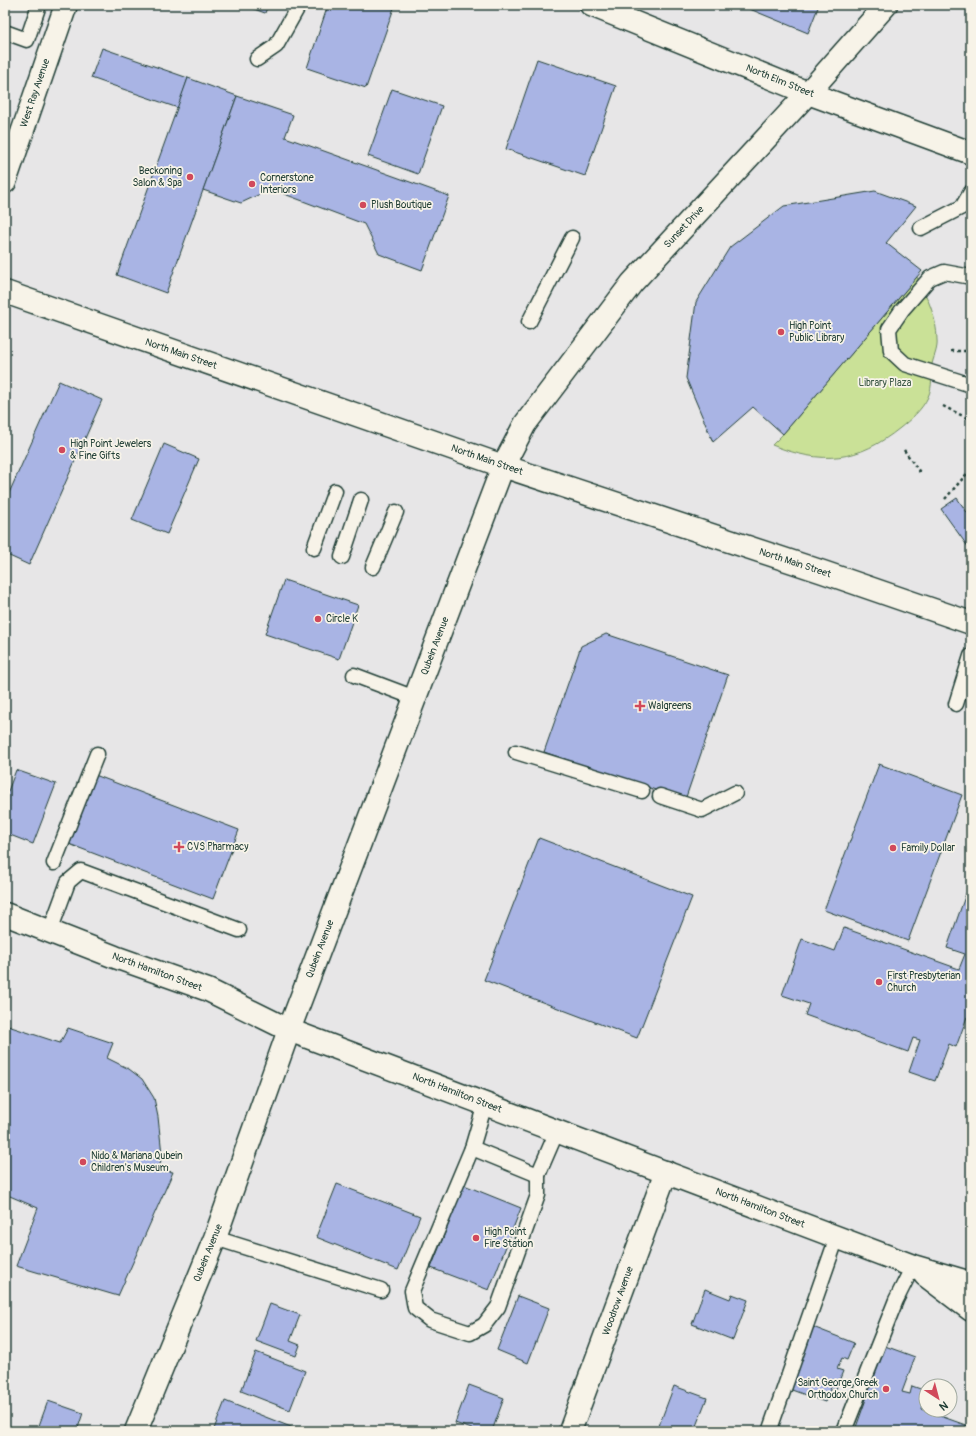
<svg xmlns="http://www.w3.org/2000/svg" width="976" height="1436" font-family="Pangolin,sans-serif">
	<rect width="100%" height="100%" fill="#e7e6e7"/>
	<filter id="ink" filterUnits="userSpaceOnUse"><feTurbulence type="fractalNoise" baseFrequency=".025" numOctaves="2"/><feDisplacementMap in="SourceGraphic" scale="8" xChannelSelector="R" yChannelSelector="G"/><feConvolveMatrix kernelMatrix="1 2 1 2 8 2 1 2 1" color-interpolation-filters="sRGB"/></filter>
	<g filter="url(#ink)">
		<path fill="#cae197" stroke="#748f66" d="M917 277C927 297 937 317 937 340 938 348 934 356 932 364 931 375 933 386 928 397 922 410 910 420 900 428 858 462 822 465 772 445L783 434Z"/>
		<g fill="#a9b4e4" stroke="#1f3d34">
			<polygon points="243,5 268,5 265,13"/>
			<polygon points="328,5 395,5 366,88 307,68"/>
			<polygon points="740,5 819,5 808,33"/>
			<polygon points="102,48 188,78 178,108 91,78"/>
			<polygon points="537,59 616,86 585,176 506,149"/>
			<polygon points="188,78 237,96 166,293 117,275"/>
			<polygon points="392,89 442,106 418,174 368,156"/>
			<polygon points="237,96 293,115 285,137 449,196 422,270 379,254 364,224 271,189 241,203 203,190"/>
			<polygon points="875,191 916,206 886,243 922,271 783,434 753,407 713,442 686,378 696,302 730,247 784,206"/>
			<polygon points="59,381 102,400 29,565 5,554 5,502"/>
			<polygon points="164,444 199,459 167,534 132,520"/>
			<polygon points="957,498 971,518 971,551 941,509"/>
			<polygon points="284,580 358,605 339,659 265,634"/>
			<polygon points="606,634 728,675 685,800 544,752 581,646"/>
			<polygon points="879,764 962,795 908,941 824,910"/>
			<polygon points="16,770 56,784 33,844 5,833 5,799"/>
			<polygon points="95,775 239,830 213,899 69,844"/>
			<polygon points="539,838 692,897 637,1038 484,980"/>
			<polygon points="969,885 971,886 971,1019 967,1017 956,1047 949,1044 935,1081 909,1072 920,1040 913,1038 908,1052 805,1015 809,1004 782,995 802,939 835,951 844,928 959,969 965,954 947,948"/>
			<polygon points="5,1025 60,1043 68,1028 113,1043 107,1058 129,1069 142,1079 154,1098 158,1117 162,1154 159,1170 173,1172 118,1296 16,1266 38,1208 5,1194"/>
			<polygon points="337,1184 420,1216 398,1270 316,1237"/>
			<polygon points="464,1185 521,1208 489,1290 431,1268"/>
			<polygon points="705,1289 730,1299 732,1294 748,1300 733,1340 692,1324"/>
			<polygon points="518,1296 549,1308 528,1363 497,1350"/>
			<polygon points="270,1304 300,1315 290,1341 300,1345 296,1356 256,1341"/>
			<polygon points="813,1327 854,1343 847,1360 842,1358 837,1369 843,1371 836,1389 831,1387 825,1402 789,1389"/>
			<polygon points="885,1346 915,1357 902,1392 910,1394 912,1386 926,1391 921,1409 971,1427 971,1431 855,1430"/>
			<polygon points="256,1352 305,1371 290,1410 241,1391"/>
			<polygon points="469,1385 504,1398 492,1431 477,1431 455,1423"/>
			<polygon points="674,1386 707,1398 694,1431 657,1431"/>
			<polygon points="48,1401 83,1413 77,1431 37,1431"/>
			<polygon points="225,1401 301,1431 219,1431 214,1429"/>
		</g>
		<g fill="none" stroke-linecap="round" stroke-linejoin="round">
			<defs>
				<g id="service">
					<polyline points="5,32 27,40 39,5"/>
					<polyline points="257,59 276,46 299,5"/>
					<polyline points="921,228 962,207 971,192"/>
					<polyline points="529,322 572,238"/>
					<polyline points="968,384 905,364 891,351 889,329 902,310 930,278 944,272 971,277"/>
					<polyline points="314,548 335,491"/>
					<polyline points="342,557 361,500"/>
					<polyline points="373,567 396,512"/>
					<polyline points="354,675 415,698"/>
					<polyline points="956,704 971,656"/>
					<polyline points="516,752 642,791"/>
					<polyline points="660,796 702,810 735,793"/>
					<polyline points="54,863 97,754"/>
					<polyline points="50,931 68,882 81,871 239,930"/>
					<polyline points="485,1104 472,1148 538,1175 557,1131"/>
					<polyline points="472,1148 412,1291 415,1308 430,1320 470,1333 484,1325 498,1307 538,1195 538,1175"/>
					<polyline points="215,1238 381,1290"/>
					<polyline points="770,1431 770,1429 837,1237"/>
					<polyline points="844,1431 896,1300 913,1266"/>
				</g>
				<g id="minor">
					<polyline points="5,182 66,5"/>
					<polyline points="289,1030 913,1266 971,1283"/>
					<polyline points="925,1275 971,1310"/>
					<polyline points="570,1431 666,1172"/>
				</g>
				<g id="tertiary">
					<polyline points="591,5 808,93 971,153"/>
					<polyline points="5,914 115,957 208,990 289,1030 215,1238 136,1431"/>
				</g>
				<polyline id="secondary" points="289,1030 503,466 525,424 632,283 808,93 886,5"/>
				<polyline id="primary" points="5,292 503,466 823,572 971,623"/>
			</defs>
			<use href="#service" stroke="#1f3d34" stroke-width="17"/>
			<use href="#minor" stroke="#1f3d34" stroke-width="25"/>
			<use href="#tertiary" stroke="#1f3d34" stroke-width="25"/>
			<use href="#secondary" stroke="#1f3d34" stroke-width="25"/>
			<use href="#primary" stroke="#1f3d34" stroke-width="25"/>
			<g stroke="#1f3d34" stroke-width="2.5" stroke-dasharray="3 3" stroke-linecap="butt">
				<polyline points="951,351 971,351"/>
				<polyline points="943,406 969,419"/>
				<polyline points="904,450 921,474"/>
				<polyline points="945,499 971,469"/>
			</g>
			<use href="#service" stroke="#f7f3e8" stroke-width="14"/>
			<use href="#minor" stroke="#f7f3e8" stroke-width="22"/>
			<use href="#tertiary" stroke="#f7f3e8" stroke-width="22"/>
			<use href="#secondary" stroke="#f7f3e8" stroke-width="22"/>
			<use href="#primary" stroke="#f7f3e8" stroke-width="22"/>
		</g>
	</g>
	<g fill="#d1495b" stroke="#f7f3e8" stroke-width="1.5">
		<circle cx="190" cy="177" r="4"/>
		<circle cx="252" cy="184" r="4"/>
		<circle cx="363" cy="205" r="4"/>
		<circle cx="781" cy="332" r="4"/>
		<circle cx="62" cy="450" r="4"/>
		<circle cx="318" cy="619" r="4"/>
		<path d="M638 700h4v4h4v4h-4v4h-4v-4h-4v-4h4z"/>
		<path d="M177 841h4v4h4v4h-4v4h-4v-4h-4v-4h4z"/>
		<circle cx="893" cy="848" r="4"/>
		<circle cx="879" cy="982" r="4"/>
		<circle cx="83" cy="1162" r="4"/>
		<circle cx="476" cy="1238" r="4"/>
		<circle cx="886" cy="1389" r="4"/>
	</g>
	<g text-anchor="middle" dominant-baseline="central" stroke-width="3.5" stroke-linejoin="round" paint-order="stroke">
		<g font-size="10" fill="#1f3d34" stroke="#f7f3e8">
			<text transform="translate(780 81) rotate(22)">North Elm Street</text>
			<text transform="translate(35 93) rotate(-71)">West Ray Avenue</text>
			<text transform="translate(684 227) rotate(-47)">Sunset Drive</text>
			<text transform="translate(181 354) rotate(19)">North Main Street</text>
			<text transform="translate(487 460) rotate(19)">North Main Street</text>
			<text transform="translate(795 563) rotate(18)">North Main Street</text>
			<text transform="translate(435 646) rotate(-69)">Qubein Avenue</text>
			<text transform="translate(320 949) rotate(-69)">Qubein Avenue</text>
			<text transform="translate(157 972) rotate(20)">North Hamilton Street</text>
			<text transform="translate(457 1093) rotate(21)">North Hamilton Street</text>
			<text transform="translate(760 1208) rotate(21)">North Hamilton Street</text>
			<text transform="translate(208 1253) rotate(-68)">Qubein Avenue</text>
			<text transform="translate(618 1301) rotate(-70)">Woodrow Avenue</text>
		</g>
		<g font-size="10" fill="#1f3d34" stroke="#f7f3e8" text-anchor="start">
			<text x="182" y="171" text-anchor="end">Beckoning<tspan x="182" dy="12">Salon &amp; Spa</tspan></text>
			<text x="260" y="178">Cornerstone<tspan x="260" dy="12">Interiors</tspan></text>
			<text x="371" y="205">Plush Boutique</text>
			<text x="789" y="326">High Point<tspan x="789" dy="12">Public Library</tspan></text>
			<text x="70" y="444">High Point Jewelers<tspan x="70" dy="12">&amp; Fine Gifts</tspan></text>
			<text x="326" y="619">Circle K</text>
			<text x="648" y="706">Walgreens</text>
			<text x="187" y="847">CVS Pharmacy</text>
			<text x="901" y="848">Family Dollar</text>
			<text x="887" y="976">First Presbyterian<tspan x="887" dy="12">Church</tspan></text>
			<text x="91" y="1156">Nido &amp; Mariana Qubein<tspan x="91" dy="12">Children's Museum</tspan></text>
			<text x="484" y="1232">High Point<tspan x="484" dy="12">Fire Station</tspan></text>
			<text x="878" y="1383" text-anchor="end">Saint George Greek<tspan x="878" dy="12">Orthodox Church</tspan></text>
		</g>
		<g font-size="10" fill="#395643" stroke="#f7f3e8">
			<text x="885" y="383">Library Plaza</text>
		</g>
	</g>
	<rect width="976" height="1436" fill="none" stroke="#f7f3e8" stroke-width="20"/>
	<rect x="10" y="10" width="956" height="1416" fill="none" stroke="#1f3d34" stroke-width="1.5" filter="url(#ink)"/>
	<g transform="translate(938 1398) rotate(144)"><circle r="19" fill="#f7f3e8" stroke="#a1aaa0"/>
	<path d="M0-3L7 15L0 10L-7 15Z" fill="#d1495b"/>
	<text y="-6" font-size="11" font-weight="bold" text-anchor="middle" fill="#1f3d34">N</text>
	</g>
</svg>
